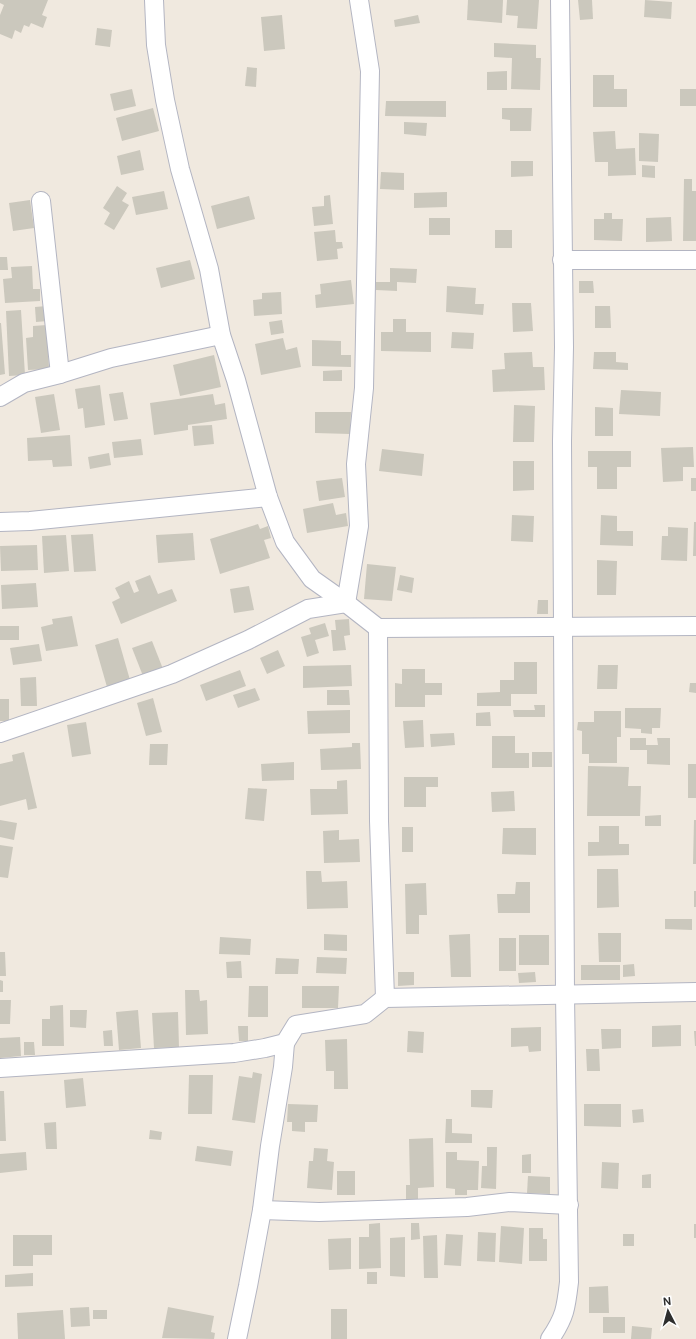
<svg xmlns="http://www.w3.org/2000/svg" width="696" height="1339" font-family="'DM Sans',sans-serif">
	<rect width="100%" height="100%" fill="#f0e9df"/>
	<g fill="#cbc8bd">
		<polygon points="0,0 48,0 42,15 47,17 43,28 31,23 29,27 24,25 21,33 15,30 12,39 0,34 0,15 4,5 0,3"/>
		<polygon points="468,0 503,0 502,23 467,20"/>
		<polygon points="507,0 539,0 537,29 517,28 518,16 506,15"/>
		<polygon points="578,0 592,0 593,19 580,20"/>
		<polygon points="645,0 672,2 671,19 644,17"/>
		<polygon points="282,15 285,49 264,51 261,17"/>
		<polygon points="418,15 420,23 395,27 394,20"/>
		<polygon points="97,28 112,30 110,47 95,45"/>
		<polygon points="494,43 536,45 536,58 541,58 540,90 511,89 512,58 494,57"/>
		<polygon points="247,67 257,68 256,87 245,86"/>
		<polygon points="507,71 507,90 487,90 487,72"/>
		<polygon points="593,75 614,75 614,89 627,89 627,107 593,107"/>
		<polygon points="132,89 136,106 114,111 110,94"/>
		<rect x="680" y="89" width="16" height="17"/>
		<polygon points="386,101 446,101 446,117 385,116"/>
		<polygon points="153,108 159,131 122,141 116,118"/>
		<polygon points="502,108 532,108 531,131 510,131 510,120 502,119"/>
		<polygon points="404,122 427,123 426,136 404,134"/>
		<polygon points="615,131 616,149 635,148 636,175 608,176 608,162 595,162 593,132"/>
		<polygon points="639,133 659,134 658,162 639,161"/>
		<polygon points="140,150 144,170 121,175 117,156"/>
		<polygon points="511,161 533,161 533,176 511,177"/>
		<polygon points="642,165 655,166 655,178 642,177"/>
		<polygon points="381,172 404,173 404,190 380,189"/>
		<polygon points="684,179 692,179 692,191 696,191 696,241 683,241"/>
		<polygon points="117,186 127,193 122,201 129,205 114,230 104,224 110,213 103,208"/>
		<polygon points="164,191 168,209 136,215 132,197"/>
		<polygon points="447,192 447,207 414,208 414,193"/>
		<polygon points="330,195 333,224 314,226 312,207 324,206 324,196"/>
		<polygon points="249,196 255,219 217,229 211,206"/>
		<polygon points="30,200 34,228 13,231 9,203"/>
		<polygon points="604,213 612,213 612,219 623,219 622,241 594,240 594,219 604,219"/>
		<polygon points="671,217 672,241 646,242 646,218"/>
		<rect x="429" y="218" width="21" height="17"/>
		<polygon points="335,230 336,242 342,242 343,248 337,249 338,259 317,261 314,232"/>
		<rect x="495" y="230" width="17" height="18"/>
		<polygon points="0,257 7,257 8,270 0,270"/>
		<polygon points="190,260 195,279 161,288 156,268"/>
		<polygon points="32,266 33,289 40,289 40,301 5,303 3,279 12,278 11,267"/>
		<polygon points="390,268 417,269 416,283 397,282 397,291 376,290 376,282 390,282"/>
		<polygon points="351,280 354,304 316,308 315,295 321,294 320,284"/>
		<polygon points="579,281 593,281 594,293 579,293"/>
		<polygon points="447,286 476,288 475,304 484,304 483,315 446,312"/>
		<polygon points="281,292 282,314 254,316 253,300 262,299 262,293"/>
		<polygon points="512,303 531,303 533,331 513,332"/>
		<polygon points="47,306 48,321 36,322 35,307"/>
		<polygon points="595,306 610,306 611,328 595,328"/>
		<polygon points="21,310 25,375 9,376 6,311"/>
		<polygon points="393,319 406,319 406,332 431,332 431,352 381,351 381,332 393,332"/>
		<polygon points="282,320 284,333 271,335 269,322"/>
		<polygon points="0,323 1,323 5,374 0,375"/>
		<polygon points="47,325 49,369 28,370 26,338 33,337 33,326"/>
		<polygon points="452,332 474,333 473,349 451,348"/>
		<polygon points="283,338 286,350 297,347 301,367 261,375 255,344"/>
		<polygon points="312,340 341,341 341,355 351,355 351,367 312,366"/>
		<polygon points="532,352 533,367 544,367 545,390 493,392 492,370 505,369 504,353"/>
		<polygon points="594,352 616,352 616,362 628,363 628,370 593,369"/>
		<polygon points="214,355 221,387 180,396 173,365"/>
		<polygon points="342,370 342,381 323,381 323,371"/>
		<polygon points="100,385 105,425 85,428 83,408 78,409 75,389"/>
		<polygon points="621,390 661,392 660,416 619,414"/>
		<polygon points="123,392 128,419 114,421 109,394"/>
		<polygon points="54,394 60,430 41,433 35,397"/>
		<polygon points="213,394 215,405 225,403 227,419 188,425 188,430 154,435 150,403"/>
		<polygon points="514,405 535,406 534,442 513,442"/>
		<polygon points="595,407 613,408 613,436 595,436"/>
		<polygon points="315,412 351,412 350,434 315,433"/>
		<polygon points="212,425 214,444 194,446 192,426"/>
		<polygon points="70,435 72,466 53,467 52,460 28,461 27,438"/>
		<polygon points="141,439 143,455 114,458 112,442"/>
		<polygon points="693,447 694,467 683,467 683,481 663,482 661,448"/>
		<polygon points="382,449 424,454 422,476 379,471"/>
		<polygon points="588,451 631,451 631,467 617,467 617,489 597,489 597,467 588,467"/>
		<polygon points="109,453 111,465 90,469 88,457"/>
		<polygon points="513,461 534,461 534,490 513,491"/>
		<polygon points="342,478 345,497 319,501 316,481"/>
		<rect x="691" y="478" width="5" height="13"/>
		<polygon points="333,503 336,515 346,513 348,526 307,533 303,509"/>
		<polygon points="512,515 534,516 533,542 511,541"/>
		<polygon points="601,515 617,516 617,531 633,531 633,546 600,545"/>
		<polygon points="694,522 696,522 696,556 693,556"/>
		<polygon points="258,524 260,529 268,526 271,538 264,540 270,558 220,574 210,539"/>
		<polygon points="668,527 688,528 687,561 661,560 662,536 668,536"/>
		<polygon points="193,533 195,560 158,563 156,535"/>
		<polygon points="93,534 96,571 74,572 71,535"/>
		<polygon points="66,535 69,571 44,573 42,536"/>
		<polygon points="37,545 38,570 1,571 0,546"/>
		<polygon points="597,560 617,561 616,595 597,595"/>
		<polygon points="367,564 396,567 392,601 364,599"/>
		<polygon points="150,575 158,594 172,589 177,601 121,624 112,602 120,598 115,588 129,581 134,593 139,591 135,581"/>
		<polygon points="400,575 414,578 412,593 397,590"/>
		<polygon points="36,583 38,607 2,609 1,585"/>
		<polygon points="249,586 254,610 234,613 230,589"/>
		<polygon points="538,600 548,600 548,614 537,614"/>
		<polygon points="72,616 78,646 46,651 41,627 53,624 52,619"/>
		<polygon points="349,619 350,635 344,636 346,650 333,651 331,630 336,630 335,620"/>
		<polygon points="325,623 329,636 315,640 319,653 307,657 301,637 311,634 309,628"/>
		<rect x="0" y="626" width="19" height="14"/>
		<polygon points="118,638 130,680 107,687 95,645"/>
		<polygon points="152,641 163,669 143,676 132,648"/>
		<polygon points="39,644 42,661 13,665 10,648"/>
		<polygon points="278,650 285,666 267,674 260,658"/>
		<polygon points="514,662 537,662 537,694 511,694 511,706 477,706 477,693 500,692 500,680 514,680"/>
		<polygon points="351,665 352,686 303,688 303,666"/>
		<polygon points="598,665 618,665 617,689 597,689"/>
		<polygon points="402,669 425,669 425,683 442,683 442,695 425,695 425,707 395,707 395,683 402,684"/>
		<polygon points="240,670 246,686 206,701 200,685"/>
		<polygon points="36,677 37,706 21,706 20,678"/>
		<polygon points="690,683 696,683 696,693 689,692"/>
		<polygon points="255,688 260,700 238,708 233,695"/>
		<polygon points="327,690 349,690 350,705 327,705"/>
		<polygon points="153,698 162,732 146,736 137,703"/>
		<rect x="0" y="699" width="9" height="22"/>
		<polygon points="534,705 545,705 545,717 514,717 513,710 535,710"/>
		<polygon points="625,708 661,708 660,728 652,728 652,734 641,733 641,729 625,728"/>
		<polygon points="350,710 350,733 308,734 307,711"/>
		<polygon points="594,711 621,711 621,737 617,737 617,763 589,763 589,754 582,754 582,731 577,730 578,722 594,722"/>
		<polygon points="490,712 491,726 476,726 476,713"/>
		<polygon points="423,720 424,747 405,748 403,721"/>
		<polygon points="86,722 91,754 72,757 67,725"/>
		<polygon points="454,733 455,745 431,747 430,734"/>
		<polygon points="492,736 515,736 515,753 529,753 529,768 492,768"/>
		<polygon points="630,738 646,738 646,745 658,745 657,738 670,738 670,765 647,764 647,750 630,750"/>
		<polygon points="352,743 360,743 361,769 321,770 320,749 352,747"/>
		<polygon points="150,744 168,744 167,765 149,765"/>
		<polygon points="24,752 37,808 28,810 26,799 0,806 0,764 13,761 12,755"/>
		<rect x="532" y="752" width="20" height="15"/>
		<polygon points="294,762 294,780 262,781 261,764"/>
		<rect x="688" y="764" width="8" height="34"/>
		<polygon points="588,766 629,767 628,786 641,786 640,816 587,816"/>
		<polygon points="404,777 438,777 438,787 426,787 426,807 404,807"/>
		<polygon points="347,780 348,814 311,815 310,789 337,789 337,781"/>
		<polygon points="248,788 267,789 264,821 245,819"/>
		<polygon points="514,791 515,811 492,812 491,792"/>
		<polygon points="661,815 661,826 645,826 645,816"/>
		<polygon points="0,820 17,823 14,840 0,837"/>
		<polygon points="694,820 696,820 696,864 693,864"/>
		<polygon points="599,826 619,826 619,844 629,844 629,855 588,856 588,842 599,842"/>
		<rect x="402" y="827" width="11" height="25"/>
		<polygon points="503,828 536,828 536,855 502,854"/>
		<polygon points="339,830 339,840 359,839 360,862 324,863 323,831"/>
		<polygon points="0,845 13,847 8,878 0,877"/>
		<polygon points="597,869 618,869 619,907 597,908"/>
		<polygon points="306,871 321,871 322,882 347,881 348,908 307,909"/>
		<polygon points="516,882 530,882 530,913 498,913 497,894 515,894"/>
		<polygon points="426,883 427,915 419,915 419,934 406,934 405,884"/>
		<rect x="694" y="891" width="2" height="16"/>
		<polygon points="665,919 692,919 692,930 665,929"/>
		<polygon points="598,933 621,933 621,962 599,962"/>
		<polygon points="324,934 347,935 347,951 324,950"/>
		<polygon points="470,934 471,977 451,977 449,935"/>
		<rect x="519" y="935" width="30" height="30"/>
		<polygon points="220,937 251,939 250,955 219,954"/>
		<rect x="499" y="938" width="17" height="33"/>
		<polygon points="0,952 5,952 6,976 0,976"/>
		<polygon points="317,957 347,958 346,974 316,973"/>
		<polygon points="276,958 299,959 298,974 275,974"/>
		<polygon points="241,961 242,978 227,978 226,962"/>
		<polygon points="634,964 635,976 623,977 623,965"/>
		<rect x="581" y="965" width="39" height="15"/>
		<polygon points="398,972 414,972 414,985 398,986"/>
		<polygon points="535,972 536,982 519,983 518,973"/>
		<polygon points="0,980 3,981 3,992 0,992"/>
		<polygon points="249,986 268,986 268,1017 248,1017"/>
		<polygon points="302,986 339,986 338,1008 302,1008"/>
		<polygon points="185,990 199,990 200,1001 207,1000 208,1034 186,1035"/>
		<polygon points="0,1000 11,1000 10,1024 0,1024"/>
		<polygon points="63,1005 64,1046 42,1046 42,1019 50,1019 50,1006"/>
		<polygon points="70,1010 87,1010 86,1028 70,1027"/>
		<polygon points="138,1010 141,1048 119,1050 116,1012"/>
		<polygon points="178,1012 179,1047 154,1048 152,1013"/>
		<polygon points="681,1025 681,1046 652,1047 652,1026"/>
		<polygon points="238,1026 248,1026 248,1041 239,1041"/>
		<polygon points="541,1027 541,1051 529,1052 528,1046 511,1047 511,1028"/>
		<polygon points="601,1029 621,1029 621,1048 602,1049"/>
		<polygon points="112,1030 113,1046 104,1046 103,1031"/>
		<polygon points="408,1031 424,1032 423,1053 407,1052"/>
		<polygon points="694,1031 696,1031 696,1046 695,1046"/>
		<polygon points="20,1037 21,1056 0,1058 0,1038"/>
		<polygon points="347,1039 348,1089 334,1089 334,1071 326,1071 325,1040"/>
		<polygon points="24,1042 34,1042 35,1055 24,1055"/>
		<polygon points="586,1049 599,1049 600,1071 587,1071"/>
		<polygon points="253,1072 262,1074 255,1123 232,1120 239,1076 252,1078"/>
		<polygon points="189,1075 213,1075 212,1114 188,1114"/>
		<polygon points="83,1078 86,1106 66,1108 64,1080"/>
		<polygon points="471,1090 493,1090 492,1108 471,1107"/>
		<polygon points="0,1091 4,1091 6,1141 0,1141"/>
		<polygon points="288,1104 318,1105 317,1122 305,1122 305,1132 292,1131 292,1122 287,1122"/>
		<polygon points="584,1104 621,1104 621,1127 584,1126"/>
		<polygon points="643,1109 644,1122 633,1123 632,1110"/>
		<polygon points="446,1119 452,1119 452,1133 472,1134 472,1143 445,1143"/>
		<polygon points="56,1122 57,1149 46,1149 44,1123"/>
		<polygon points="150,1130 162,1132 161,1140 149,1139"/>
		<polygon points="433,1138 434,1187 418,1188 418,1199 406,1200 406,1185 410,1185 409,1139"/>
		<polygon points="197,1146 233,1151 231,1166 195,1161"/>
		<polygon points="487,1147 497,1147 496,1189 481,1188 482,1166 487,1166"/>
		<polygon points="314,1148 328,1149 327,1161 334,1162 332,1190 307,1188 309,1161 313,1161"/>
		<polygon points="26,1152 27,1170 0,1173 0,1154"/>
		<polygon points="446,1152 457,1152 457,1160 479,1161 478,1190 467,1190 467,1195 455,1195 455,1189 446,1188"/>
		<polygon points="531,1154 531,1173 522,1173 522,1155"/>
		<polygon points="602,1162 619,1163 618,1189 601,1188"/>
		<rect x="337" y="1171" width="18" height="24"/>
		<polygon points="651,1174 651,1188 642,1188 642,1175"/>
		<polygon points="528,1176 550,1177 550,1194 527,1193"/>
		<polygon points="380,1223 381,1268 359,1269 359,1237 369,1237 369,1224"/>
		<polygon points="411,1223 419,1223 420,1239 411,1240"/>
		<rect x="694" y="1224" width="2" height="14"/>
		<polygon points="501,1226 524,1228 522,1264 499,1262"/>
		<polygon points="529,1228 543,1228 543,1239 547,1239 547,1261 529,1261"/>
		<polygon points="478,1232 496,1233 495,1262 477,1261"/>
		<polygon points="446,1234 463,1235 461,1266 444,1265"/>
		<rect x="623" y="1234" width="11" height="12"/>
		<polygon points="13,1235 52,1235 52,1255 33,1255 33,1266 13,1266"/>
		<polygon points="437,1235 438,1278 424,1278 423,1236"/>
		<polygon points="405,1237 405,1277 390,1276 390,1238"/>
		<polygon points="351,1238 351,1269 329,1270 328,1239"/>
		<rect x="367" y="1272" width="10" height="12"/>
		<polygon points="33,1273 33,1286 5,1287 5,1275"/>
		<polygon points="608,1286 609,1313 589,1313 589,1287"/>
		<polygon points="89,1307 90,1326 71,1327 70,1308"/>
		<polygon points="168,1307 214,1316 211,1332 215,1333 214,1339 162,1338"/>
		<rect x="331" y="1309" width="16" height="30"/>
		<polygon points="63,1310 65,1339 18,1339 17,1313"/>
		<rect x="93" y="1310" width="14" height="9"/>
		<rect x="603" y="1317" width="22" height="16"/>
		<polygon points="632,1326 652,1328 651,1339 631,1339"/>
	</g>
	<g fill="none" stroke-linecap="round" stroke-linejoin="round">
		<defs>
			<g id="minor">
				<polyline points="154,0 156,45 165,100 180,169 209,269 221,335 236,380 268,497 285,542 312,579 346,603 378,628 696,626"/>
				<polyline points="41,201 60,374"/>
				<polyline points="562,260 696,260"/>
				<polyline points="0,397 24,383 60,374 111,358 221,335"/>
				<polyline points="0,522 30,521 268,497"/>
				<polyline points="378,628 379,821 385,998"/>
				<polyline points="0,733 172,674 248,640 308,609 346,603 359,526 356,464 364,388 370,71 359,0"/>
				<polyline points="0,1068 234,1053 265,1048 285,1043 296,1025 365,1014 385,998 696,992"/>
				<polyline points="262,1210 319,1212 467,1207 510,1202 569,1205"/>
				<polyline points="237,1339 248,1286 262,1210 270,1146 283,1067 285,1043"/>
				<path d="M550 1339C565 1317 566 1308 569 1282L565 994 562 441 564 347 560 0"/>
			</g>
		</defs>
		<use href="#minor" stroke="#b3b5c2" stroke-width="20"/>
		<use href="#minor" stroke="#fff" stroke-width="18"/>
	</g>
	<g transform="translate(668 1311) rotate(354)" stroke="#ffffff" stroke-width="3" paint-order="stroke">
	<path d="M0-3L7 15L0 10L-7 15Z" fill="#2e2e2e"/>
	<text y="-6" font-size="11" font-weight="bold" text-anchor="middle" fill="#2e2e2e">N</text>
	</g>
</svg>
